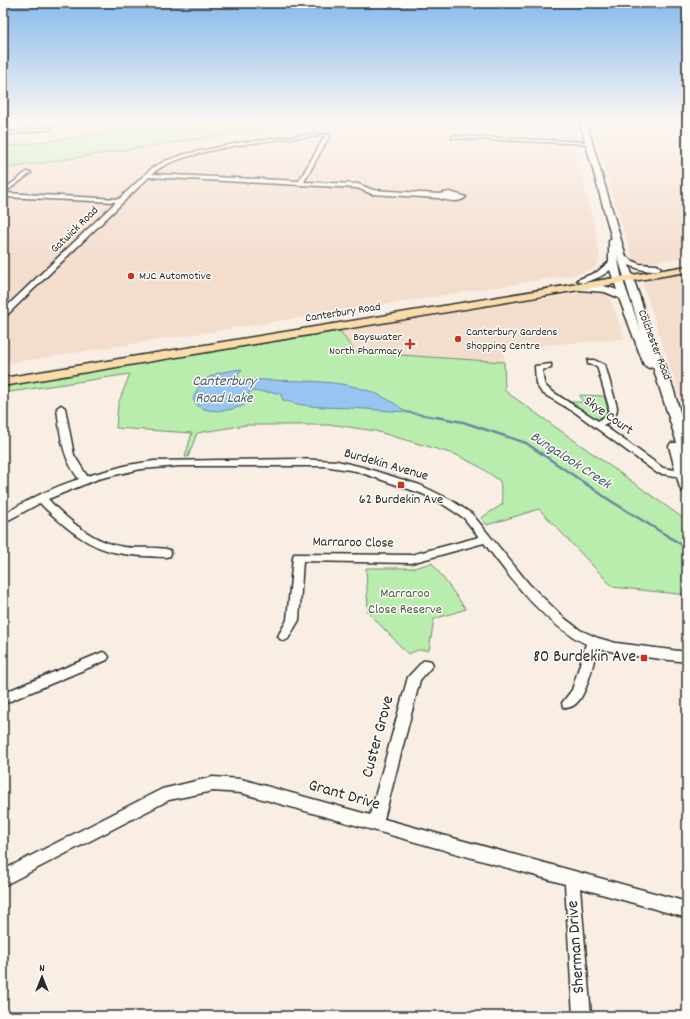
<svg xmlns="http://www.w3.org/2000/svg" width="690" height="1019" font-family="Dekko,sans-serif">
	<rect width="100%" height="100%" fill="#f8eee4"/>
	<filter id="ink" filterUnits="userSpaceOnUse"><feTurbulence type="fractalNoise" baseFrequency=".025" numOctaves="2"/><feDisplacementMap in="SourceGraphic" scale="8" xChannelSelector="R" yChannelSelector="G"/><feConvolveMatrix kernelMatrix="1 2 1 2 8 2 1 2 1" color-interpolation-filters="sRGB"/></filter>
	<g filter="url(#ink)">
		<g fill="#f3ddcd">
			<polygon points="3,122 191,122 3,147"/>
			<polygon points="303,122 568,122 594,225 600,257 598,263 593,269 573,275 3,364 3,169"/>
			<polygon points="590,122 687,122 687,257 640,263 633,260"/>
			<polygon points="687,274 687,418 643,284 648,280"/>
			<polygon points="592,291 608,294 625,339 504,348 504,362 355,352 340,331"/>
		</g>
		<g fill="#b9edae" stroke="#728c6c">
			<polygon points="191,122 256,122 267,128 3,169 3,147"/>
			<polygon points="340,331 355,352 504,362 505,391 683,518 687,531 687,595 613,587 539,509 487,525 481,518 503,504 500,481 480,467 457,455 375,431 336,425 246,425 197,433 188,457 185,457 192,433 116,428 118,404 130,374 3,393 3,386"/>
			<polygon points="580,395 604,396 607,406 606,415 596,420 570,402 583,402"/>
			<polygon points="432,563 466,609 434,619 429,650 418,650 408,654 368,612 366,568 414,568"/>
		</g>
		<path fill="#98c4f2" stroke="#6c87a2" d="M242 369 238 374V378C297 385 357 371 406 412 388 411 369 409 351 408 327 407 306 408 283 400L280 393 250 391 245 405C233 410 212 414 200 407 197 406 195 402 193 400 200 374 219 372 242 369Z"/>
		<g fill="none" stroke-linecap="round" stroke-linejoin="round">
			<polyline stroke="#6c87a2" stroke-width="2" points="406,412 441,418"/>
			<polyline stroke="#6c87a2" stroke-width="2.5" points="436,417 463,422 526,443 611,501 687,548"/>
			<defs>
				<g id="street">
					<polygon points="52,127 50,129 3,135 3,133"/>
					<path d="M313 134 330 135 304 182 358 184 373 190 439 194 450 192 466 197C458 204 447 200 438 198L372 194 357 188 149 177 6 316H3V310L116 202 3 197V190L27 172 31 173 4 193 119 199 152 168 165 161 186 154 238 143ZM325 136 299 181 152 174C177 149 288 137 325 136Z"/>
					<polygon points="453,136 589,142 591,143 589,144 451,138"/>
					<path d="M588 360H594L605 365 617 407C617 417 612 421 603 425L663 468 687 472V478L657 473 576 413 542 393 536 384 535 366 551 364V368L542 370C543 374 543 381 545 385 548 391 589 414 598 421L607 415 609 407 597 366 588 364Z"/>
					<path d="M61 405 65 408 74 455 87 476 128 465 154 461 297 459 337 461 362 467 420 485 451 500 472 514 529 584 563 617 580 630 598 638 616 643 687 652V662L628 655 597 648C593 662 585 714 563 707L562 703 572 690 586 644C542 622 513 581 484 543L411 563 303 561 299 620 288 639 284 641 280 639 278 636 287 620 293 557 294 554 411 555 479 537 464 518 444 505 423 494 356 471 324 466H180L141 469 98 479 48 499C67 520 95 543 124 547 139 549 156 546 170 550L171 553 170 556 166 557C122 555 100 555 65 526 56 518 47 511 40 503L3 523V515C27 500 51 488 79 479 62 458 60 433 57 408Z"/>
					<polygon points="103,652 107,654 109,657 107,660 3,704 3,693"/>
					<polygon points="427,660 431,661 433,665 420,680 384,819 687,902 687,918 580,888 591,1016 573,1016 565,884 241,793 213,791 169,800 3,886 3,870 162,789 213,777 241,779 370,815 408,677 423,661"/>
				</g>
				<path id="secondary" d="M580 122H586L626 257 639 264 657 265 661 268C655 274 637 269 629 265L651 332 673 388 687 436V492L682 491 680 488 669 446 671 443H677L653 367 649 368 644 365 619 298 605 292 579 290 574 287C581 281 608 286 617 290L610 270C602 277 593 280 582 283L577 280 597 272 609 262V241L612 239ZM617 254 618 258 641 332 621 275Z"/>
				<polygon id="primary" points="687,266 687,272 3,386 3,378"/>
			</defs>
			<use href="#street" stroke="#2b2b2b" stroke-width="3"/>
			<use href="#secondary" stroke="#2b2b2b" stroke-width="3"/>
			<use href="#primary" stroke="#2b2b2b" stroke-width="3"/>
			<use href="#street" fill="#fdfcf7" fill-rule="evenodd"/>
			<use href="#secondary" fill="#fdfcf7" fill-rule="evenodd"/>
			<use href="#primary" fill="#f9ddab" fill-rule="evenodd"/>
		</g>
	</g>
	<linearGradient id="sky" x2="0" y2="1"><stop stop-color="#88baec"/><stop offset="0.46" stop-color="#fcf7f3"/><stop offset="1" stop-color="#fcf7f3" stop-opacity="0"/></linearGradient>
	<rect width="690" height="265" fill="url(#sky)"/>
	<g fill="#c8321e" stroke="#fdfcf7" stroke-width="1.5">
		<circle cx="131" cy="276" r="4"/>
		<circle cx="458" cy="339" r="4"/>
		<path d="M408 338h4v4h4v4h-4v4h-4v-4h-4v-4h4z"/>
		<rect x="397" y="481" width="8" height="8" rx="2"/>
		<rect x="640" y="654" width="8" height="8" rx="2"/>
	</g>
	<g text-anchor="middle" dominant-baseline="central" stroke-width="3" stroke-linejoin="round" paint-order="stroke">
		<g font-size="12" fill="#2b2b2b" stroke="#fdfcf7">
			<text transform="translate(75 230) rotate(-44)">Gatwick Road</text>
			<text transform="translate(343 313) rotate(-9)">Canterbury Road</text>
			<text transform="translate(654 345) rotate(69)">Colchester Road</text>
		</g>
		<g font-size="12" fill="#2b2b2b" stroke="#fdfcf7" text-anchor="start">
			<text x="139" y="276">MJC Automotive</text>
			<text x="466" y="332">Canterbury Gardens<tspan x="466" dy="14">Shopping Centre</tspan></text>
			<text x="402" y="337" text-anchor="end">Bayswater<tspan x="402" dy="14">North Pharmacy</tspan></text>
		</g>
		<g font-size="14" fill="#2b2b2b" stroke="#fdfcf7">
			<text transform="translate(608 416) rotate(35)">Skye Court</text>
			<text transform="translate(386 465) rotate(16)">Burdekin Avenue</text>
			<text transform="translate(353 543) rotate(1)">Marraroo Close</text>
		</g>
		<g font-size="14" fill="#2b2b2b" stroke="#fdfcf7">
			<text x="401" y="500">62 Burdekin Ave</text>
		</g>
		<g font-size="14" fill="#4e5c4c" stroke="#fdfcf7">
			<text x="405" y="594">Marraroo<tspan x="405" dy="16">Close Reserve</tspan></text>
		</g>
		<g font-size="15" font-style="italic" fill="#4c5967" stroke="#fdfcf7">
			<text x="224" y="382">Canterbury<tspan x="224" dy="17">Road Lake</tspan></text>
			<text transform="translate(570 461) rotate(33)">Bungalook Creek</text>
		</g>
		<g font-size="17" fill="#2b2b2b" stroke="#fdfcf7" text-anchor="end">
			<text x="636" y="658">80 Burdekin Ave</text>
		</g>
		<g font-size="17" fill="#2b2b2b" stroke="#fdfcf7">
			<text transform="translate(379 737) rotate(-75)">Custer Grove</text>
			<text transform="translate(344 796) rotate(16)">Grant Drive</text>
			<text transform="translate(577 947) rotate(-94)">Sherman Drive</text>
		</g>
	</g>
	<rect width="690" height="1019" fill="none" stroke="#fdfcf7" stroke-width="16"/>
	<rect x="8" y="8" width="674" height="1003" fill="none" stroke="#2b2b2b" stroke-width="1.5" filter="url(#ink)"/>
	<g transform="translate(42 977)" stroke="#fdfcf7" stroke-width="3" paint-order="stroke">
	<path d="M0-3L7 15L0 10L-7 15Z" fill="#2b2b2b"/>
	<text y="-6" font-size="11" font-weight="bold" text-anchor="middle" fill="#2b2b2b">N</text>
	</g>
</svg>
